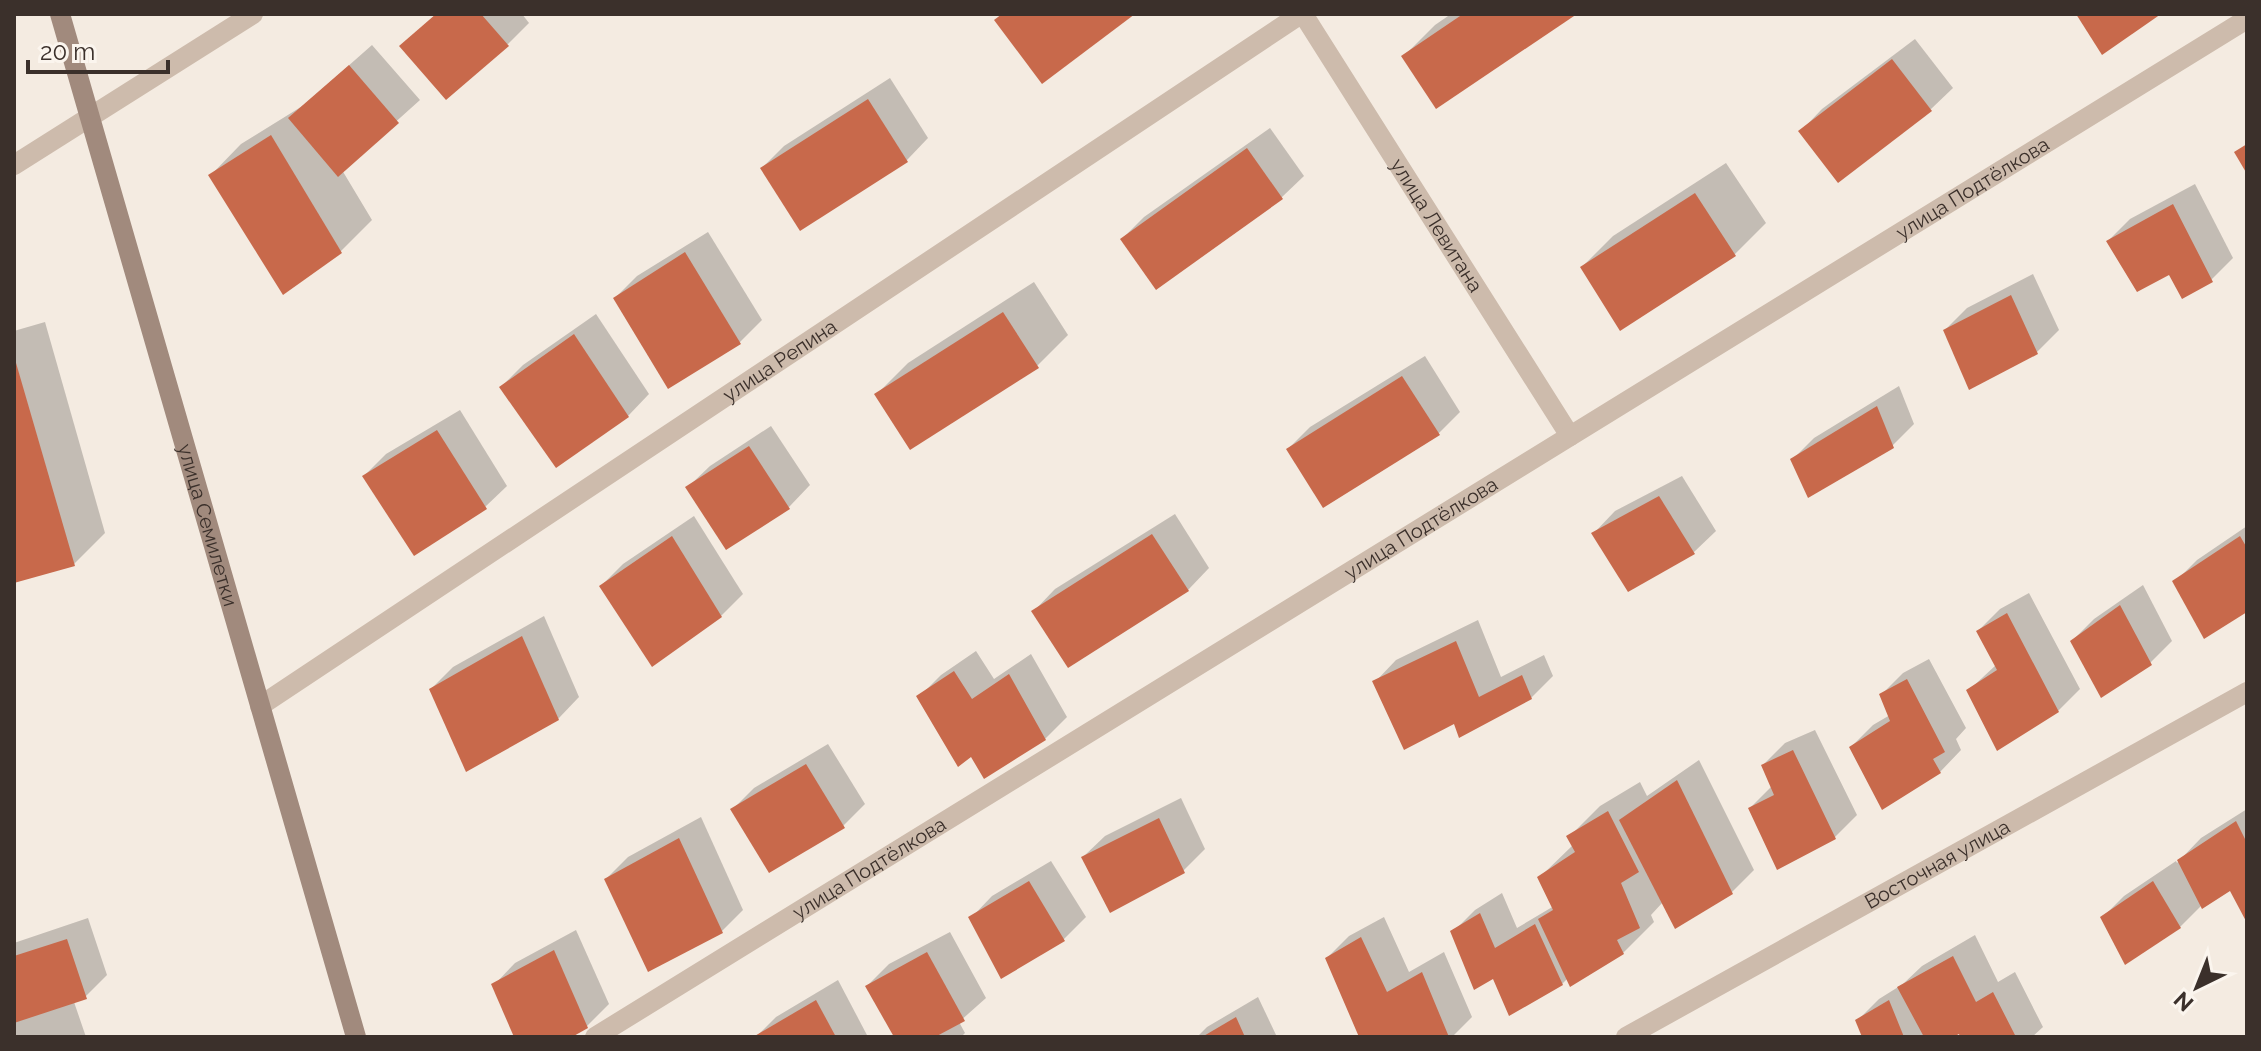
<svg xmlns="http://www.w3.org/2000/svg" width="2261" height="1051" font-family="Raleway,sans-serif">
	<rect width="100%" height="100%" fill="#f4ebe1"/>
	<g fill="#0003">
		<polygon points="436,14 522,14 529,23 508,44 402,46"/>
		<polygon points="1451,14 1573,14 1404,56 1435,25"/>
		<polygon points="1915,39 1953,88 1931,109 1838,180 1801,131 1822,109"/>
		<polygon points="372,45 420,100 342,170 372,220 341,251 283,292 210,176 241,144 304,105"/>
		<polygon points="890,78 928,138 907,160 762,168 784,146"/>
		<polygon points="1270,128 1304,176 1282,197 1157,287 1122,239 1144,217"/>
		<polygon points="1726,163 1766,223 1735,254 1582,267 1613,236"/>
		<polygon points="2195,184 2233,258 2211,280 2170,272 2108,241 2130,219"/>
		<polygon points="708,232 762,320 740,342 668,387 615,298 637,276"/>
		<polygon points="2033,274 2059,330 2037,352 1945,330 1967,308"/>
		<polygon points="1034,282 1068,335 1037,366 877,394 908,363"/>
		<polygon points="596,314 649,394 628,416 501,387 523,365"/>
		<polygon points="45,322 105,533 74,564 14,581 14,331"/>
		<polygon points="1425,356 1460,412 1438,434 1288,449 1310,427"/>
		<polygon points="1899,386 1914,424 1892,446 1792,460 1814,438"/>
		<polygon points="460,410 507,486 485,507 364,476 386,454"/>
		<polygon points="771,426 810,485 789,507 688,487 710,466"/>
		<polygon points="1682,476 1716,531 1694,552 1594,533 1615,511"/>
		<polygon points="1175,514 1209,568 1188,590 1034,611 1055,589"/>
		<polygon points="694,516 743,594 721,616 601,586 623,564"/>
		<polygon points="2247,526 2247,610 2175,582 2197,560"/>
		<polygon points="2143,585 2172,641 2150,663 2072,641 2094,619"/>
		<polygon points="2029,593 2080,689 2058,711 1968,691 1996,665 1978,631 2000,609"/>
		<polygon points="544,616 579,697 558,719 431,689 453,667"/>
		<polygon points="1478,620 1501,677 1544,655 1553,676 1531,698 1456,721 1375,682 1396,660"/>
		<polygon points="976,651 994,679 1031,654 1067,717 1045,739 972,754 919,697 941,675"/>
		<polygon points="1929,659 1966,728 1956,739 1961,750 1940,772 1851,747 1873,725 1890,715 1881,695 1903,673"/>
		<polygon points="1815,730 1857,815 1835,837 1778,867 1750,808 1772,786 1763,765 1785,743"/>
		<polygon points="828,744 865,804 843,826 732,810 754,788"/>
		<polygon points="1699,760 1754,870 1732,892 1663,902 1651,915 1654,922 1623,953 1568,978 1562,984 1494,976 1453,932 1475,910 1502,893 1517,928 1554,906 1540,877 1573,845 1569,837 1600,806 1640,782 1647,796"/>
		<polygon points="1181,798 1205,849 1183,871 1083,857 1105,836"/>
		<polygon points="2247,809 2247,919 2230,888 2202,905 2180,927 2102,918 2124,896 2176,861 2177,863 2201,838"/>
		<polygon points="701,817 743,910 722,931 606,879 628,857"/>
		<polygon points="1051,861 1086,917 1064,939 1002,976 971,918 992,896"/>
		<polygon points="1384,917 1409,972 1444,952 1472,1017 1452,1037 1361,1037 1327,958 1349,936"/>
		<polygon points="88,918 107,975 85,997 74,1002 86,1037 14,1037 14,943"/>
		<polygon points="576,930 609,1004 587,1026 568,1037 516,1037 494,985 515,963"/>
		<polygon points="950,932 986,998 959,1022 965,1033 961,1037 896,1037 867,986 889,964"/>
		<polygon points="1975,935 1998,982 2015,972 2043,1027 2032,1037 1963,1037 1959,1031 1949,1037 1864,1037 1857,1021 1879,999 1903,984 1922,966"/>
		<polygon points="838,980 868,1037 756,1037 776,1017"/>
		<polygon points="1258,997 1277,1037 1197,1037 1207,1027"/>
	</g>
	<g fill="#c8694b">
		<polygon points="436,14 481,14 509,46 446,100 399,46"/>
		<polygon points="1002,14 1135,14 1042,84 994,20"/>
		<polygon points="1463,14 1577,14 1436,109 1401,56"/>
		<polygon points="2076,14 2161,14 2102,55"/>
		<polygon points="1892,59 1932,111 1838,183 1798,131"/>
		<polygon points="349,65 399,123 338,177 288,118"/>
		<polygon points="868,99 908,162 800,231 760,168"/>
		<polygon points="271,135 342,253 283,295 208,175"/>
		<polygon points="2247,144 2247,174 2234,152"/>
		<polygon points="1247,148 1283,199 1156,290 1120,239"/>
		<polygon points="1695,193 1736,256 1620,331 1580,267"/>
		<polygon points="2173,204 2213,282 2182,299 2169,275 2137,292 2106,241"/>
		<polygon points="685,252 741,344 668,389 613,298"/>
		<polygon points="2011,295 2038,354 1969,390 1943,330"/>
		<polygon points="1003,312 1039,368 910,450 874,394"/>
		<polygon points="574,334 629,417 556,468 499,387"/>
		<polygon points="14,356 75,566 14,583"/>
		<polygon points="1402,376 1440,435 1323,508 1286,449"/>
		<polygon points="1877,406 1894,448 1808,498 1790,459"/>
		<polygon points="437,430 487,509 414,556 362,476"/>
		<polygon points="749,446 790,509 726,550 685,487"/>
		<polygon points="1659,496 1695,554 1628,592 1591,533"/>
		<polygon points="1152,534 1189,591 1068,668 1031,611"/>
		<polygon points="672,536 722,617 652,667 599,586"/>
		<polygon points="2240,536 2247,548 2247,612 2204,639 2172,581"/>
		<polygon points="2120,605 2152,665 2101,698 2070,641"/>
		<polygon points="2007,613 2059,712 1997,751 1966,690 1997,670 1976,631"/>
		<polygon points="522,636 559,720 466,772 429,689"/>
		<polygon points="1456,641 1479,697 1522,675 1532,699 1459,738 1454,724 1404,750 1372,681"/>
		<polygon points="954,671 972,699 1009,674 1046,740 984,779 971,757 958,767 916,696"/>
		<polygon points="1907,679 1945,752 1933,759 1941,773 1882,810 1849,747 1890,721 1879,694"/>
		<polygon points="1793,750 1836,839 1777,870 1748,808 1774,795 1761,765"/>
		<polygon points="806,764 845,828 769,873 730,809"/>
		<polygon points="1677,780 1733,894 1675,929 1619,820"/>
		<polygon points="1608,811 1639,872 1621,883 1640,928 1617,940 1624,954 1570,987 1538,919 1553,910 1537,877 1575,852 1566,836"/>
		<polygon points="1159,818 1185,873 1110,913 1081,857"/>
		<polygon points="2236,821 2247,843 2247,923 2230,891 2202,909 2177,860"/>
		<polygon points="679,838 723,933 648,972 604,879"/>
		<polygon points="1029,881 1065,941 1001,979 968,917"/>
		<polygon points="2153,881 2181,928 2125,965 2100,917"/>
		<polygon points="1480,913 1495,948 1535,924 1563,985 1509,1016 1493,979 1474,990 1450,931"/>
		<polygon points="1361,937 1387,992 1422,972 1449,1037 1359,1037 1325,958"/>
		<polygon points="67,939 87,999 14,1023 14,956"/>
		<polygon points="554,950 588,1028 572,1037 514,1037 491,984"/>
		<polygon points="927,952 965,1021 935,1037 894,1037 865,986"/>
		<polygon points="1953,956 1976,1002 1993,992 2016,1037 1960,1037 1959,1034 1953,1037 1924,1037 1897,987"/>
		<polygon points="816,1000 836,1037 753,1037"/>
		<polygon points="1889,1000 1904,1037 1862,1037 1855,1020"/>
		<polygon points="1236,1017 1245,1037 1202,1037"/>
	</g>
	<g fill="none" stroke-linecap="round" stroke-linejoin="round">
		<g stroke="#cdbbac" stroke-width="20">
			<path id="s1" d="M1303 14 1570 436"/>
			<polyline points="14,165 253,14"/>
			<path id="s2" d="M260 706 1301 14"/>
			<path id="s3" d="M595 1037 2247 19"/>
			<path id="s4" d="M1626 1037 2247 692"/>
		</g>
		<path stroke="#a18a7d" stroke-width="20" id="s5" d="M60 14 356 1037"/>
	</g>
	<g text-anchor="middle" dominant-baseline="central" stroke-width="7" stroke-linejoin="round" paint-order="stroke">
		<g font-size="20" fill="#3b302b" stroke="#fbf5ee">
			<text stroke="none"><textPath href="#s3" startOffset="1618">улица Подтёлкова</textPath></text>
			<text stroke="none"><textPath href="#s1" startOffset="250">улица Левитана</textPath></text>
			<text stroke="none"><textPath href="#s2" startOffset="624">улица Репина</textPath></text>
			<text stroke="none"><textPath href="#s5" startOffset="532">улица Семилетки</textPath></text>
			<text stroke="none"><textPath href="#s3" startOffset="970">улица Подтёлкова</textPath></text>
			<text stroke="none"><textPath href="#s4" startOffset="356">Восточная улица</textPath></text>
			<text stroke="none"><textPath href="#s3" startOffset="322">улица Подтёлкова</textPath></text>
		</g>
	</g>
	<rect width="2261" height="1051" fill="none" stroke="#3b302b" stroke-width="32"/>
	<g transform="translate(2197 987) rotate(223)" stroke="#fbf5ee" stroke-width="6" paint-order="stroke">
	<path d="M0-6L14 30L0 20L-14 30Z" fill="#3b302b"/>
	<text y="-12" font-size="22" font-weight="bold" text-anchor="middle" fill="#3b302b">N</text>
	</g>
	<path d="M28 60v12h140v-12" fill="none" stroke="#3b302b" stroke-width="4"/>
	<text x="40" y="60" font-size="24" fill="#3b302b" stroke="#fbf5ee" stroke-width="6" paint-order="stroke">20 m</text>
</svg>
